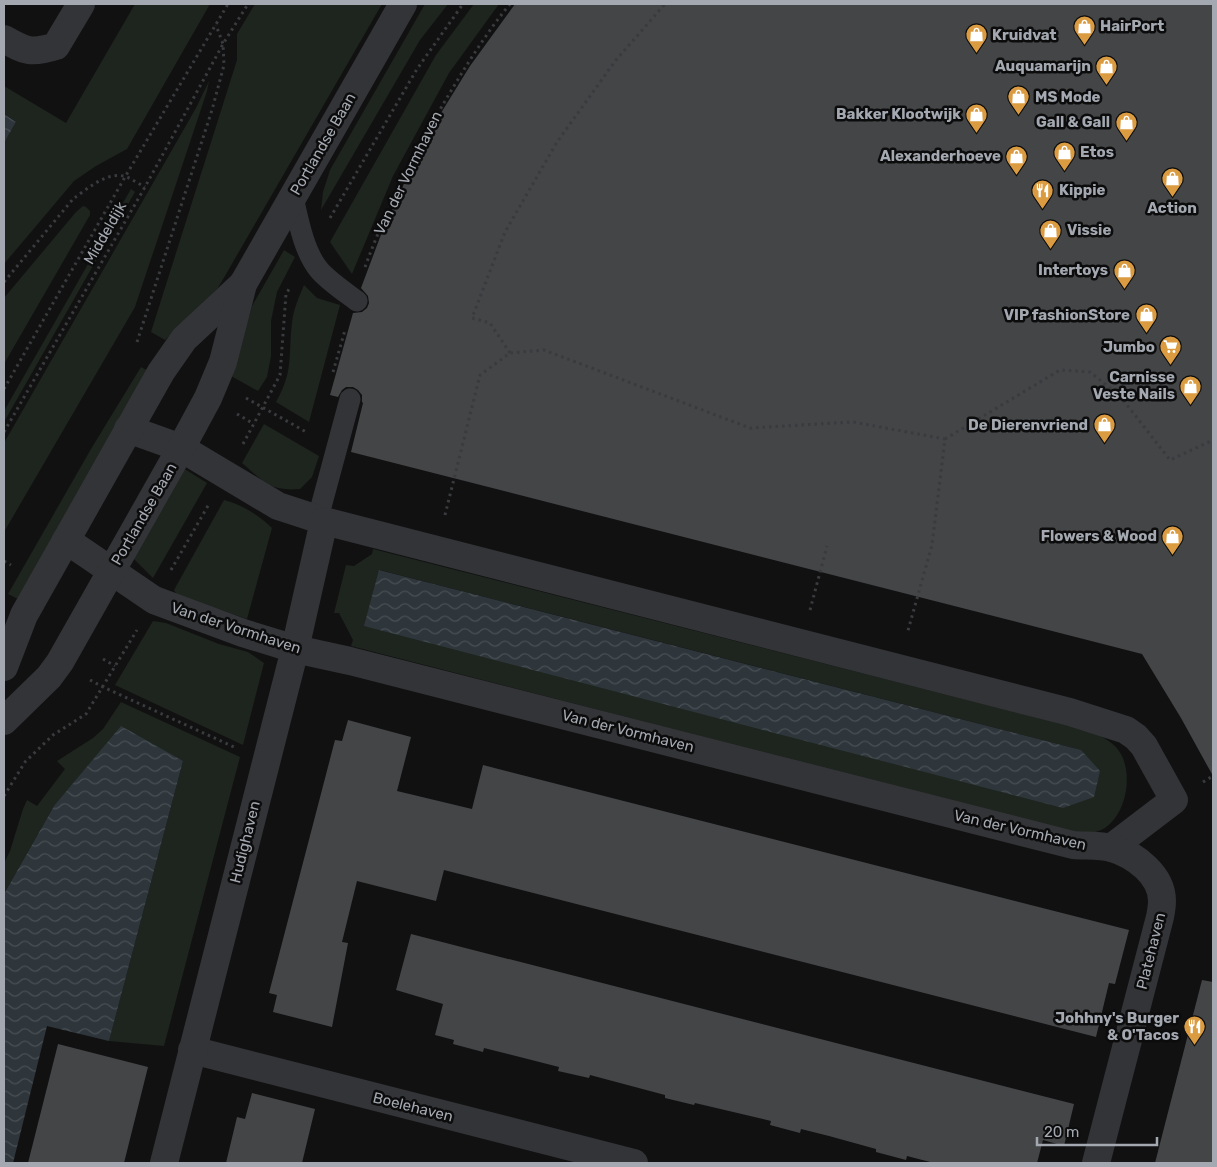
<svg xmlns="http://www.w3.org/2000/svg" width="1217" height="1167" font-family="Rubik,sans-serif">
	<defs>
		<pattern id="water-waves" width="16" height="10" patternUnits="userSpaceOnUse" patternTransform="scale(1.25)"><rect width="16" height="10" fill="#2e363b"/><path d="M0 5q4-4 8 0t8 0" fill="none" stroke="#495055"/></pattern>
	</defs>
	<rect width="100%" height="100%" fill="#111112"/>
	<g fill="#1e241e" fill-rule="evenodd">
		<polygon points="135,4 210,4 127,149 96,166 74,181 4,264 4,143 16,122 4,114 4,86 66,123"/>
		<polygon points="255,4 382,4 218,288 165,340 151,332 237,60 237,34"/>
		<polygon points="425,4 448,4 420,40 321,210 323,192 330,170"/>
		<polygon points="474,4 499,4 449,73 393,176 352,274 330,242 436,55"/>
		<polygon points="209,81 207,91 135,307 4,532 4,443 196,108"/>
		<polygon points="131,189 135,192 4,422 4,411"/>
		<polygon points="83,206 86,207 90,211 90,215 4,364 4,298 76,212"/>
		<polygon points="284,250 295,257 277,292 271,321 271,356 267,377 258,391 231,376 252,306"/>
		<path d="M304 285 317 298 340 305 309 422 276 402C294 370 288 356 292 323 293 310 299 297 304 285Z"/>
		<polygon points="141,367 148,371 18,599 8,594 91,449"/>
		<path d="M264 424 319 456 312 477 300 489C270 492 263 481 242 463Z"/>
		<polygon points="183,468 207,483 153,578 132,557"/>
		<path d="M224 500C241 504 260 516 272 528L247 619 177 595 174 590Z"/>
		<path d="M373 549 1094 732C1104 738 1115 743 1121 754 1133 776 1126 814 1105 828 1099 832 1089 833 1083 835L351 646 353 640 339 613H334L346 565 354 566 372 554ZM380 570 1081 750 365 626Z"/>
		<polygon points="153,621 166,623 219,644 248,652 264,663 243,745 115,685"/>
		<polygon points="121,702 240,757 164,1046 109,1041 183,761 54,806 4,894 4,863 10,851 23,809 27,800 37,806 65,769 57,761 93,738 103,729"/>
	</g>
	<g fill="url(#water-waves)">
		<polygon points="4,114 16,122 4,143"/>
		<polygon points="379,570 1081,750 1100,771 1094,797 1063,808 364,626"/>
		<polygon points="121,726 183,761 109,1041 47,1026 13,1163 4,1163 4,894 54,806"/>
	</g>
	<g fill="#434547">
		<polygon points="515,4 1213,4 1213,776 1181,718 1142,654 351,452 363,403 362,402 362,395 358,390 353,387 346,387 342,390 338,397 330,395 353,313 362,312 367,308 369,303 368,296 361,288 382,232 407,177 436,121 470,66"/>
		<polygon points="348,720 411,737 397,791 472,809 483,765 1129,930 1115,984 1109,983 1096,1037 444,870 436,901 357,881 342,942 348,943 332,1027 273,1012 277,995 269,993 335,740 342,741"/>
		<polygon points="411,934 1074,1104 1064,1146 1043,1140 1037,1163 934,1163 907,1156 906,1160 876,1152 876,1149 829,1136 801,1129 800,1133 770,1125 771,1121 695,1103 694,1105 665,1098 665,1095 590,1075 589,1078 558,1071 559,1067 484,1048 483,1052 453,1044 454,1040 435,1035 443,1004 396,990"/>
		<polygon points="1202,980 1213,982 1213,1163 1155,1163"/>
		<polygon points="58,1044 148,1067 124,1163 28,1163"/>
		<polygon points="252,1093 315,1109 302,1163 226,1163 237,1117 245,1119"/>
	</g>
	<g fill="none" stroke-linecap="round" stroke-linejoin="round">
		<g stroke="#393b3e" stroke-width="3" stroke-dasharray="2.5 4" stroke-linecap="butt">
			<polyline points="330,218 417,69 463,4"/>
			<path d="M365 267C387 207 416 150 448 96 467 64 487 32 510 4"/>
			<path d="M4 282 73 199C87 189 108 170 127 177 133 180 139 184 145 187"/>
			<polyline points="137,342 212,110 224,65 223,44 216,25"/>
			<polyline points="510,353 490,323 472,318 505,232 557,142 616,60 665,4"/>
			<polyline points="333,372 345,330"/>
			<polyline points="4,389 125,177 228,4"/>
			<polyline points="246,398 308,433"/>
			<polyline points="237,414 254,424"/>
			<polyline points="4,432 145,187 223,44 248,4"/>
			<polyline points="945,439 1060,370 1090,372 1120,396 1170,460 1213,440"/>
			<polyline points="243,444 280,375 286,294 291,286"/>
			<polyline points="445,515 480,375 510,353 544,350 750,428 853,422 945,439 932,545 907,634"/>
			<polyline points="4,561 11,565"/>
			<polyline points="171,570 209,504"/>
			<polyline points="810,610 827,546"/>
			<polyline points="103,659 115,666"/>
			<polyline points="90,680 103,687 234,747"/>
			<polyline points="1203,782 1213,776"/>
			<polyline points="4,796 25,762 53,735 86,714 137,630"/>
		</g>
		<g stroke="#333437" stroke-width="21">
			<path d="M293 197C298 219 304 253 320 271 330 282 345 292 357 301"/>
			<polyline points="318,518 350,399"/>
		</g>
		<g stroke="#333437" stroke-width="28">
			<path d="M4 39C25 51 31 54 56 46L81 4"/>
			<polyline points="128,429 181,448 278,506 324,521 1070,712 1126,730 1136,737 1144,746 1174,800 1111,848"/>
			<path d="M66 540 154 600 243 633 295 649 350 661 1073 845C1085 846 1100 845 1112 848 1135 855 1162 875 1162 901 1162 906 1161 912 1160 917L1096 1163"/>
			<polyline points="192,1050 634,1163"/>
			<polyline points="164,1163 295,649 324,521"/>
		</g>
		<g stroke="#333437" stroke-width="28">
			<polyline points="4,667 24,615 161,372 184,339 243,284"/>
			<polyline points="4,721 49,677 60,662 181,448 208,398 223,362 243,284 403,4"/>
		</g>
	</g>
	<defs>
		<symbol id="shop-pin" viewBox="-11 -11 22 30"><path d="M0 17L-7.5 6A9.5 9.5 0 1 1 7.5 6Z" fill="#db9c41" stroke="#0c0c0d"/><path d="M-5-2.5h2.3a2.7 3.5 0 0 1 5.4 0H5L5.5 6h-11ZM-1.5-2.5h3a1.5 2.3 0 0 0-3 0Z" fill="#fff"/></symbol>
		<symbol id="restaurant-pin" viewBox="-11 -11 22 30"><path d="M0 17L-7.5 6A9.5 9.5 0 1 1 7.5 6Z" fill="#db9c41" stroke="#0c0c0d"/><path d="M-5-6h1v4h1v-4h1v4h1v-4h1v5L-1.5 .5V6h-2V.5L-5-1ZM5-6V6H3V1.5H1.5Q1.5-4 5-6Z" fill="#fff"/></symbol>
		<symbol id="supermarket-pin" viewBox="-11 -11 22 30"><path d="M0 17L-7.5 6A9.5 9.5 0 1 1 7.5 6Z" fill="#db9c41" stroke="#0c0c0d"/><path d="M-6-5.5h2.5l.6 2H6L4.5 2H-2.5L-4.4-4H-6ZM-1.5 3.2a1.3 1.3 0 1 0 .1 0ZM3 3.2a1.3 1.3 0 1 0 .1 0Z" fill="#fff"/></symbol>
	</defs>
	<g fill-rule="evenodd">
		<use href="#shop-pin" x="1072" y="14" width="25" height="34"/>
		<use href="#shop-pin" x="964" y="22" width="25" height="34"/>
		<use href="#shop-pin" x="1094" y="54" width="25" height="34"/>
		<use href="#shop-pin" x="1006" y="84" width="25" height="34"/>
		<use href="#shop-pin" x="964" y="102" width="25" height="34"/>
		<use href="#shop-pin" x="1114" y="110" width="25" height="34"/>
		<use href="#shop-pin" x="1052" y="140" width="25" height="34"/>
		<use href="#shop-pin" x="1004" y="144" width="25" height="34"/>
		<use href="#shop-pin" x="1160" y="166" width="25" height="34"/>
		<use href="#restaurant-pin" x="1030" y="178" width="25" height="34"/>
		<use href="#shop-pin" x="1038" y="218" width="25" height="34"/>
		<use href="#shop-pin" x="1112" y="258" width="25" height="34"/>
		<use href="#shop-pin" x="1134" y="302" width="25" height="34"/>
		<use href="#supermarket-pin" x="1158" y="334" width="25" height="34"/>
		<use href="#shop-pin" x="1178" y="374" width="25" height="34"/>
		<use href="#shop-pin" x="1092" y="412" width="25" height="34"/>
		<use href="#shop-pin" x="1160" y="524" width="25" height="34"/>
		<use href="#restaurant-pin" x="1182" y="1014" width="25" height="34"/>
	</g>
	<g text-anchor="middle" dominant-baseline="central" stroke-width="5" stroke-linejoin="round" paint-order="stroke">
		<g font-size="15" font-weight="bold" fill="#a4a9b1" stroke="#0c0c0d" text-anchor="end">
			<text x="1100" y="26" text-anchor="start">HairPort</text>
			<text x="992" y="35" text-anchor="start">Kruidvat</text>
			<text x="1091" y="66">Auquamarijn</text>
			<text x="1035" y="97" text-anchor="start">MS Mode</text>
			<text x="961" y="114">Bakker Klootwijk</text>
			<text x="1110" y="122">Gall &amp; Gall</text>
			<text x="1080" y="152" text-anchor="start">Etos</text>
			<text x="1001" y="156">Alexanderhoeve</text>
			<text x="1059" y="190" text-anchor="start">Kippie</text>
			<text x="1172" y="208" text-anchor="middle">Action</text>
			<text x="1067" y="230" text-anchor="start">Vissie</text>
			<text x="1108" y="270">Intertoys</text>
			<text x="1130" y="315">VIP fashionStore</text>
			<text x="1155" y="347">Jumbo</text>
			<text x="1175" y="377">Carnisse<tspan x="1175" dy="17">Veste Nails</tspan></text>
			<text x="1088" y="425">De Dierenvriend</text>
			<text x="1157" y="536">Flowers &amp; Wood</text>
			<text x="1179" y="1018">Johhny's Burger<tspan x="1179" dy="17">&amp; O'Tacos</tspan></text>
		</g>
		<g font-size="15" fill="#a4a9b1" stroke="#0c0c0d">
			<text transform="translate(323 144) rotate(-60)">Portlandse Baan</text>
			<text transform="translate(408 173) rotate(-64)">Van der Vormhaven</text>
			<text transform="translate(105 233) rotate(-60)">Middeldijk</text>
			<text transform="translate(144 514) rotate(-60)">Portlandse Baan</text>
			<text transform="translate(236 628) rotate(18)">Van der Vormhaven</text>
			<text transform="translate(628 731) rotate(14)">Van der Vormhaven</text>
			<text transform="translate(1020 830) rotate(13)">Van der Vormhaven</text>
			<text transform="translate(245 842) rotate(-76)">Hudighaven</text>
			<text transform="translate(1151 951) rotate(-76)">Platehaven</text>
			<text transform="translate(413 1107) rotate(14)">Boelehaven</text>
		</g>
	</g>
	<rect width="1217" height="1167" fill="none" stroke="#a4a9b1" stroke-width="10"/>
	<path d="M1037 1137v8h120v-8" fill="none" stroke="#a4a9b1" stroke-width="2.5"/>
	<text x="1044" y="1137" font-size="15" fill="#a4a9b1" stroke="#0c0c0d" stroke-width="4" paint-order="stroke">20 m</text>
</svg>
